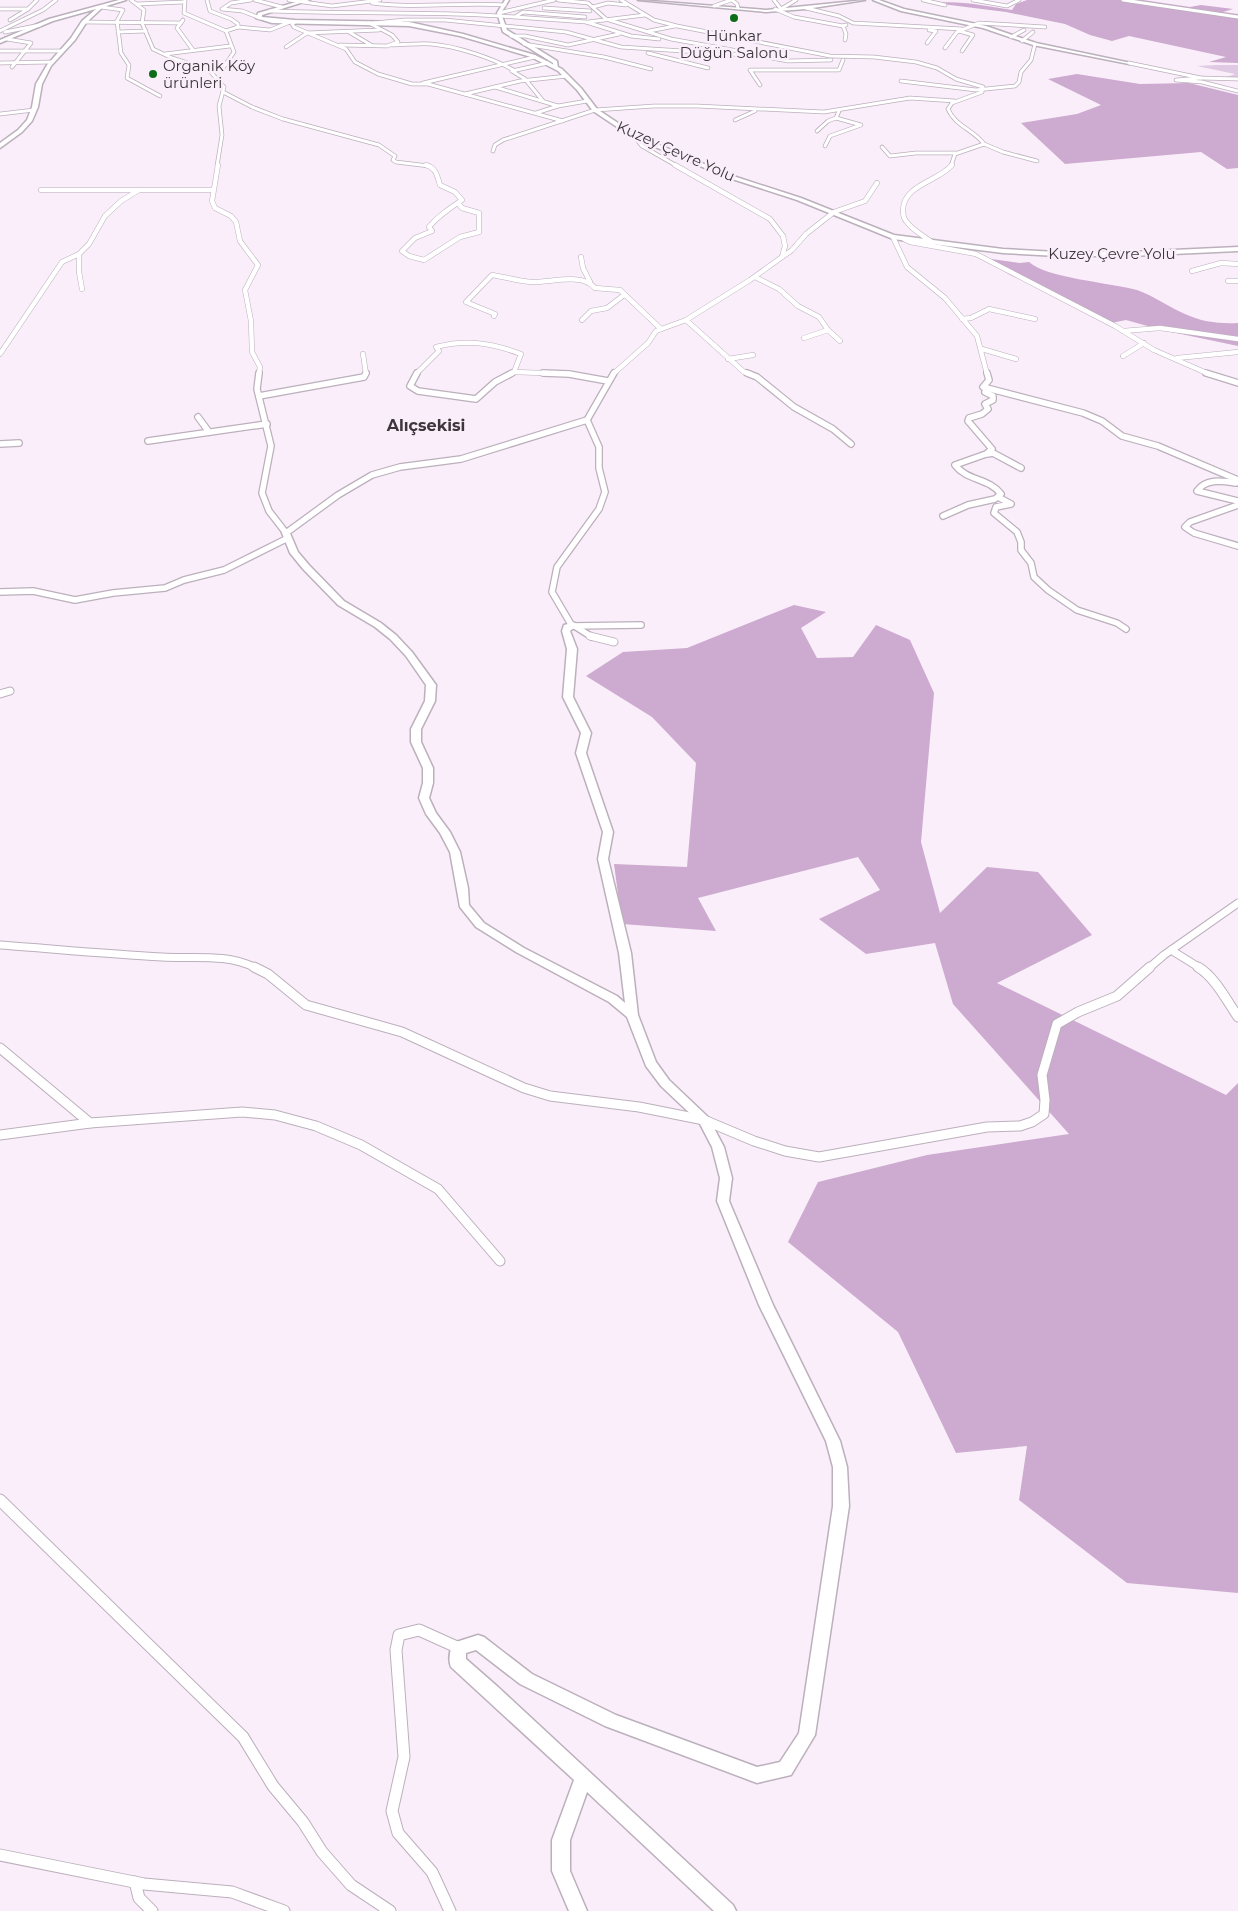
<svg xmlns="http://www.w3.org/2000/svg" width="1238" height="1911" font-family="Montserrat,sans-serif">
	<rect width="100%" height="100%" fill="#faeefa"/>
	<path fill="#e0c9e2" d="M1216 65H1238V78H1214L1186 73C1201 75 1221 81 1235 74L1197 66Z"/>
	<g fill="#cdaacf">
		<path d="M1027 0H1143L1190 7 1201 5 1233 9 1223 12 1238 14V63L1209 62 1226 57 1129 36 1112 41 1090 35 1065 24 1006 12 934 3C958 0 987 6 1012 10L1016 4Z"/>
		<polygon points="1077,74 1140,84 1189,83 1238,95 1238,168 1227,169 1201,152 1065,164 1021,123 1077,114 1101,105 1048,79"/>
		<path d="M984 258 1020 263 1029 262C1046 278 1112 283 1137 290 1154 296 1169 307 1185 314 1202 322 1220 324 1238 323V346L1162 330 1126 320 1111 323 1072 302 1010 275Z"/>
		<polygon points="794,605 826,612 801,628 817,658 853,657 876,625 910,640 934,693 921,842 940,913 987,867 1038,872 1092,935 997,983 1226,1095 1238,1083 1238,1593 1127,1583 1019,1500 1027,1446 956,1453 898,1332 788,1242 818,1182 927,1155 1069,1134 953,1004 935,943 866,954 819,919 880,890 858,857 698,898 716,931 622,924 614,864 687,867 696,763 652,717 586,676 623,652 687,648"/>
	</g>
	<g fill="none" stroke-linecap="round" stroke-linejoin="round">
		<defs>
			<g id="street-far5">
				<polyline points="131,0 144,10 142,23 153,49 172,58 209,70 224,87 219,106 222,135 217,166"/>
				<polyline points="185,0 184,13 226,31 234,52 223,68 209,70"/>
				<polyline points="207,0 210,11 231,19 238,24 238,27 226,31"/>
				<polyline points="251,0 231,3 222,9 242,11 260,18"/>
				<polyline points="255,0 282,7"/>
				<polyline points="289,0 332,6 380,0"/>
				<polyline points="558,0 588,3 606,19 671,39 738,51"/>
				<path d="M621 0 654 20 677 26 830 56 874 57 916 62 937 68 956 79 983 87 982 92 952 103 948 109C955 126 974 130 984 144L955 154 951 166"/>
				<polyline points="732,0 737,4 738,8"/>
				<polyline points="774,0 781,9 796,0"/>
				<polyline points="923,0 945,5"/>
				<polyline points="973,0 1007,6 1019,0"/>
				<polyline points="1123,0 1238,17"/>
				<path d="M372 3C416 9 461 2 505 5"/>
				<polyline points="137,4 184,2"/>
				<polyline points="714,6 731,0"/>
				<polyline points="101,7 123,10 117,21 121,53 129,65 127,78 160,96"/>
				<polyline points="593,7 608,3 626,5"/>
				<polyline points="544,8 590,11"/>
				<polyline points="806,8 839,16 853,23 962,29"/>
				<polyline points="0,9 28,9"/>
				<polyline points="775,9 794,17 843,26"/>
				<path d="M270 11C347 14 424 11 501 16"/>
				<polyline points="499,13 554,0"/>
				<polyline points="501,16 586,22 631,36 659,39"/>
				<polyline points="515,17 523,12 585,17"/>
				<polyline points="10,20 28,9 37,0"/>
				<polyline points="183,20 177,28 193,50"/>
				<polyline points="84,22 181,23"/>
				<polyline points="295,22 292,24 294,27 346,49 355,62 378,74 412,84 428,84 563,121"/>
				<polyline points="588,22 645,15"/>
				<polyline points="374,23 405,20 445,20 566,32 621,47 761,56"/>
				<polyline points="238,27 270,30 290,22"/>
				<polyline points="0,31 43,10 56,0"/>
				<polyline points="649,31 675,26"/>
				<polyline points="959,31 973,35 962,51"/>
				<polyline points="5,32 40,25"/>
				<polyline points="118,32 146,31"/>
				<polyline points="349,32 371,45"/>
				<polyline points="511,36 525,36 568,45 619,34"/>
				<polyline points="1011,37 1024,30"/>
				<polyline points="7,39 31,43 12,67"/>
				<polyline points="845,40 846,34 843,26 846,25"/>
				<polyline points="1022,41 1033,32"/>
				<polyline points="927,43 936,31 929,30"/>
				<polyline points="524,44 604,57 651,69"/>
				<polyline points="340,45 387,46 398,42 392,35 369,23"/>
				<path d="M392 45C405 45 418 43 431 44 456 46 493 58 515 71"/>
				<polyline points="286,47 307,33 379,30"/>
				<polyline points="945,48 957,32 979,23 1045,27"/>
				<polyline points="0,51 62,51"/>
				<polyline points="648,53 708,68"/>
				<polyline points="165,54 230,46"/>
				<polyline points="756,55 788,61 831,60"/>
				<polyline points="0,63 52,62"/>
				<polyline points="1129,63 1201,78 1176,80 1202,82 1238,91"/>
				<polyline points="512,71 525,79 543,101"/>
				<polyline points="512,71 548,63"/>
				<polyline points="1201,78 1238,79"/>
				<polyline points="901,81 976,90 1015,86 1019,82 1021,72 1031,60 1035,44"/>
				<polyline points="423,83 535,57"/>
				<polyline points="760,85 750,70 839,70 843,60"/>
				<polyline points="495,87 558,106"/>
				<polyline points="223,92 252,107 283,119 379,145 395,156 393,160 396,162 429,166"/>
				<polyline points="465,94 520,81 567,76"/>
				<polyline points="536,113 558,106 587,101"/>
				<polyline points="0,114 34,110"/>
				<polyline points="735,120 755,111"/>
				<polyline points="817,131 828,121 836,118"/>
				<polyline points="634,136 642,146 677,166"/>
				<polyline points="984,144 1003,152 1037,161"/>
				<polyline points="825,146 830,136 861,125 836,118 839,111"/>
				<polyline points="882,147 890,156 916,153 956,153"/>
				<polyline points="493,151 495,145 503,140 595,110 654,106 697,106 824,112 910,98 955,101"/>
			</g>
			<g id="street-far4">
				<polyline points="218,165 212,201 215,208 231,216 236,222 240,241 258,265 245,290 251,321 252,352 260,367 259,374"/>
				<path d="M426 165C436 168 437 175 440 185L455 192 462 200C450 208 438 216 429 227L432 231 415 238 402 251 409 256 424 260 460 237 479 232V213L462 208 458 203"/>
				<polyline points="41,190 213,190"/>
				<polyline points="893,237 907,267 945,298 977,336 987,374"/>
				<polyline points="904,239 910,242 976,254 1115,326 1154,350 1209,374"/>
				<path d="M933 243C924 236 912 230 906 221 903 218 903 214 903 210 903 185 939 181 952 165"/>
				<polyline points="79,254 79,272 82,289"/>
				<polyline points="581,257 583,268 590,282"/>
				<polyline points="782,257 792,250 806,234 834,212 865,201 877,183"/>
				<polyline points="1192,271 1221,263 1238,264"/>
				<polyline points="755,277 779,289 798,306 819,317 828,330 804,338"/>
				<polyline points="1228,281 1238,281"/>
				<path d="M494 316 495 314 466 302 492 275C505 277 518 281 531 282 550 283 582 272 595 288L620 290 661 329"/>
				<polyline points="962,319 971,318 989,309 1035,319"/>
				<polyline points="582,320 591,311 607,308 624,295"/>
				<polyline points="686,320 744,372 750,374"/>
				<polyline points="828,330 840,341"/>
				<polyline points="1123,331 1160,328 1238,339"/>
				<polyline points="982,349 1016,359"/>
				<polyline points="0,354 62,262 79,254 89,244 105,216 121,201 139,190"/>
				<polyline points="363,354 366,374"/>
				<polyline points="1123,356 1144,343"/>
				<polyline points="1177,358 1238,352"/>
				<polyline points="728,359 753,355"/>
				<polyline points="514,372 571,374"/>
				<path d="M416 374 439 351 436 347C467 339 492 343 521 354L514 372"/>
				<polyline points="510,374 514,372"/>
				<polyline points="613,374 648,343 656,331 686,320 750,280 782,257 785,246 783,236 770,219 675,165"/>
			</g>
			<g id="street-far3">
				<polyline points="259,373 257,389 271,446 262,493 269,511 286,533 338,495 372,475 400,467 461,459 587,420 614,373"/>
				<polyline points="417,373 410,386 418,391 476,399 495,382 512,373"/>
				<polyline points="543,373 569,374 608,381"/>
				<polyline points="747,373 757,377 794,407 833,429 851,444"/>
				<polyline points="987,373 989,380 983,387 1083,413 1102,421 1122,436 1158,446 1238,480"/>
				<polyline points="1206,373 1238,383"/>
				<polyline points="259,396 364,377 366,373"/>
				<polyline points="198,417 209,432"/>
				<polyline points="587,420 599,447 599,468 605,492 599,509 557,567 552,592 572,626 641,625"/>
				<polyline points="148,441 267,424"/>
				<polyline points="0,444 19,443"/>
				<polyline points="987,454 993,453 1021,468"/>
				<path d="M1236 483C1222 481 1206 478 1197 491L1238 501"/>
				<polyline points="998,497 1011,504 996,507 994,513 1017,532 1021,542 1021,550 1031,563 1034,577 1048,590 1077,610 1117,623 1126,629"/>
				<polyline points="1238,505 1190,522 1185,527 1194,533 1238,546"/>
				<path d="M943 516 968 505 995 499 1001 494C989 478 967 481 955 465L986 454 992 449 968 421 969 418 982 414 988 409 985 404 993 400V396L985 392"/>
				<polyline points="0,592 33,591 75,600 113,593 165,588 184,580 224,570 288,538"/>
				<polyline points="573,625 592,637"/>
			</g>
			<g id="street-far2">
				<polyline points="590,636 614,642"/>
				<polyline points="0,694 10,691"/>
				<path d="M0 945C54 949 108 954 162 957 195 959 225 953 256 968"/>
				<polyline points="1171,950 1200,968"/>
				<polyline points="1149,968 1164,955 1238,903"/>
			</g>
			<g id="street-far1">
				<polyline points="254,967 268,974 306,1005 402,1032 524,1088 550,1096 639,1107 704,1120 754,1141 785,1151 819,1157 987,1127 1020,1126 1032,1122 1044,1114 1045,1100 1042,1075 1057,1024 1078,1012 1117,996 1150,967"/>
				<path d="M1198 967C1215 977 1227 1001 1238 1017"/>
				<polyline points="0,1048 90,1123"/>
				<polyline points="0,1135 90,1123 242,1112 275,1115 316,1126 361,1145 438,1189 500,1261"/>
			</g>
			<g id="street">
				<polyline points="0,1500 243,1737 273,1786 303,1822 322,1852 351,1885 390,1911"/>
				<polyline points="0,1855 144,1884 232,1892 284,1911"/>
				<polyline points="135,1882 139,1898 152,1911"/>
				<polyline points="450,1911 432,1872 398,1833 392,1811 404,1757 396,1650 399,1635 419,1630 459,1648"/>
			</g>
			<g id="secondary">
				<polygon points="119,0 126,0 103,7 86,23 75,40 51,66 42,84 38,107 32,121 22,132 0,148 0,143 18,130 27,120 32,107 36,84 47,65 71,38 82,21 96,9 53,21 0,43 0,40 49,19"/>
				<polygon points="505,0 509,0 501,13 507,30 557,61 558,68 554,68 553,63 503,32 497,13"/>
				<polygon points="638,0 766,10 865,0 806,9 766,12"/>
				<polygon points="873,0 879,0 904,9 986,26 1036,43 1131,63 1129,64 1033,45 983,28 901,11"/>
				<path d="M283 531H289L298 552 309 565 344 601 381 623 396 635 412 652 436 685 435 701 421 729V742L433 768V783L429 798 436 813 450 832 460 852 468 888 469 905 484 923 524 948 617 996 625 1003 619 953 598 859 603 832 576 753 581 733 563 697 567 649 562 631 564 625 572 623 576 626 570 631 577 649 573 697 591 733 586 753 613 832 608 859 631 953 638 1015 656 1062 669 1080 708 1117 724 1147 732 1178 729 1201 773 1305 840 1441 847 1467 849 1506 815 1735 791 1775 757 1783 605 1726 520 1684 476 1650 466 1653V1659L498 1687 733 1905 736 1911H714L587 1792 570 1840V1871L587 1911H569L552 1871V1840L574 1780 451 1667C448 1660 450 1650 453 1643L478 1635 484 1637 532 1674 616 1715 757 1767 780 1762 799 1733 833 1506V1467L826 1441 759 1305 717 1201 720 1178 712 1147 699 1122 661 1086 646 1066 627 1017 609 1002 516 952 476 927 460 907 450 852 440 833 426 814 419 798 423 783V768L411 742V729L425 701 426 685 406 656 390 639 375 627 338 605 303 569 290 553 282 533Z"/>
			</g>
			<polygon id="primary" points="303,0 310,0 262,15 262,17 295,20 409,22 463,34 535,55 562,69 581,88 597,109 636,135 730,175 801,198 894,235 1003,249 1057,252 1130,252 1238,247 1238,251 1130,256 1057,256 1003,253 893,239 797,200 726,177 632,137 593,111 577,90 558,71 531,57 460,36 409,26 272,23 256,18 258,13"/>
		</defs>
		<use href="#street-far5" stroke="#bbb0bc" stroke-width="4.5"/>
		<use href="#street-far4" stroke="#bbb0bc" stroke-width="5.5"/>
		<use href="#street-far3" stroke="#bbb0bc" stroke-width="8"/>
		<use href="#street-far2" stroke="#bbb0bc" stroke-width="9"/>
		<use href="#street-far1" stroke="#bbb0bc" stroke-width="11"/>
		<use href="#street" stroke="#bbb0bc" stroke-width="13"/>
		<use href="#secondary" stroke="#bbb0bc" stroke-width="3"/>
		<use href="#primary" stroke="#bbb0bc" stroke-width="3"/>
		<use href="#street-far5" stroke="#fff" stroke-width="3"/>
		<use href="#street-far4" stroke="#fff" stroke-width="4.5"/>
		<use href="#street-far3" stroke="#fff" stroke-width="5.5"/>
		<use href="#street-far2" stroke="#fff" stroke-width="7"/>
		<use href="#street-far1" stroke="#fff" stroke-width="9"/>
		<use href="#street" stroke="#fff" stroke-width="11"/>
		<use href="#secondary" fill="#fff" fill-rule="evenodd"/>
		<use href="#primary" fill="#fff" fill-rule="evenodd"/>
	</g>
	<g fill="#0c6c18" stroke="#faeefa" stroke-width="2">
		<circle cx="734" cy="18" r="5"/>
		<circle cx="153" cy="74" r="5"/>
	</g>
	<g text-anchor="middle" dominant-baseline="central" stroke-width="5" stroke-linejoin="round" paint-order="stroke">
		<g font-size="15" fill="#3c373c" stroke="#faeefa">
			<text x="734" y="35">Hünkar<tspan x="734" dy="17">Düğün Salonu</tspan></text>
			<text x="163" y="65" text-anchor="start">Organik Köy<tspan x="163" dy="17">ürünleri</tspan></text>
		</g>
		<g font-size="15" fill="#3c373c" stroke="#faeefa">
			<text transform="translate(676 151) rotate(24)">Kuzey Çevre Yolu</text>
			<text x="1112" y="253">Kuzey Çevre Yolu</text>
		</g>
		<g font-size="16" font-weight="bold" fill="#3c373c" stroke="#faeefa">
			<text x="426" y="425">Alıçsekisi</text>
		</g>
	</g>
</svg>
